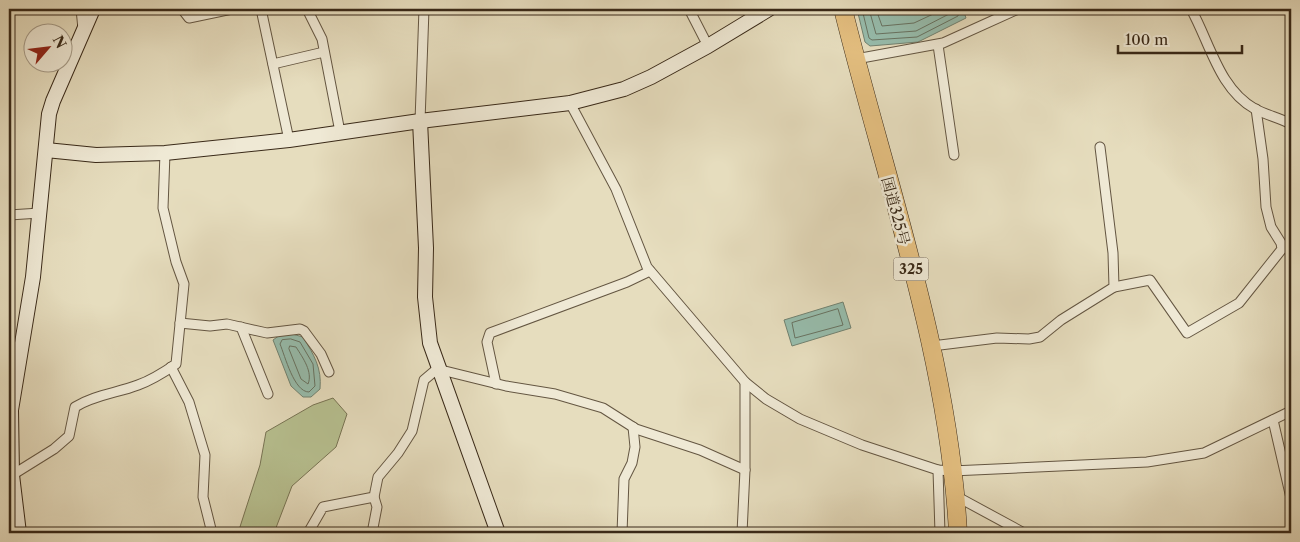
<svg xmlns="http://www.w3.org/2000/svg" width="1300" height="542" font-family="'Libre Caslon Text','Noto Serif JP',serif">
	<rect width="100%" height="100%" fill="#e6ddbe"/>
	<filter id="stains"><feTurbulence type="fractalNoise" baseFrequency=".004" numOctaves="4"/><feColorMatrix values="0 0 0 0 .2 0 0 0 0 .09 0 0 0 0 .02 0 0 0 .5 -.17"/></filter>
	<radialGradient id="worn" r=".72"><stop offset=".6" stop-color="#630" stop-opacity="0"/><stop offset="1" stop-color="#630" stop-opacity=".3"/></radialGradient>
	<polygon fill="#b7c090" stroke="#787454" points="333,398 347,414 336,447 292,486 274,533 238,533 260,465 266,432 313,405"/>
	<g fill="#97bdad" stroke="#718271">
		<polygon points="857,9 963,9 966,18 918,42 870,46 865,42"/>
		<polygon points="843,302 851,328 792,346 784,320"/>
		<path d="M292 334 303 337C314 355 322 368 320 389L311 397H303L291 386 273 340 280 335Z"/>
	</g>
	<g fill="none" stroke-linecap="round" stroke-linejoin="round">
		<g stroke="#687362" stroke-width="1">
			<polyline points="862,9 869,38 872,40 917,37 958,16 959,9"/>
			<polyline points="869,9 876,34 916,31 951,13 952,9"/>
			<polyline points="876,9 882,26 914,23 944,9"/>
			<polygon points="838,309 843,325 795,338 792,323"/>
			<path d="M291 339 300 342 313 364 315 386 309 392C294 392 285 356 280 344L282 340Z"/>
			<path d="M290 346 296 347C303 358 313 372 308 384L301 379 289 349Z"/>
		</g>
		<defs>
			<g id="street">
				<polyline points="81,9 83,29"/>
				<polyline points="182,9 189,18 232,9"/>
				<polyline points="261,9 289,140"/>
				<polyline points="307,9 322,39 340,132"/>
				<polyline points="689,9 708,46"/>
				<path d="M1191 9C1210 43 1219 89 1255 109 1266 115 1280 118 1291 124"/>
				<polyline points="938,45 954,155"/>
				<polyline points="856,59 943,43 1018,9"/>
				<polyline points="273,64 324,52"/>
				<polyline points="570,103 616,189 647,267 745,382 766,399 800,419 862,445 938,470 952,471 1147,462 1204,453 1291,411"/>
				<polyline points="420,121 424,9"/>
				<polyline points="9,215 40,213"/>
				<polyline points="1114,287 1150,280 1187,333 1239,303 1282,249 1281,243 1271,227 1266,207 1263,159 1256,109"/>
				<polyline points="180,323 210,326 227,324 267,333 300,329 304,331 321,354 329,372"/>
				<polyline points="241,327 268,394"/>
				<polyline points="932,346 997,338 1029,339 1040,337 1061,320 1114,287 1113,253 1100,147"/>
				<polyline points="171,367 189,402 205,455 203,497 212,533"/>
				<polyline points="496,384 487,342 490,333 627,282 650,271"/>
				<polyline points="1273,420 1291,498"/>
				<polyline points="938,470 940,533"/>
				<path d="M9 477 54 449 69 436 75 407C94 395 117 393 138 385 152 380 163 373 176 364L184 284 176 262 163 208 165 153"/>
				<polyline points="954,495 1024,533"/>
				<polyline points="308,533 323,507 374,497 378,477 398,453 412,431 424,380 437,369 506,386 555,394 603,408 636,429 700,450 745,470"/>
				<polyline points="372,533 377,507 374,497"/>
				<polyline points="622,533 624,479 632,463 635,447 633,427"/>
				<polyline points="742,533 745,470 745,382"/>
			</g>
			<g id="secondary">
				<polyline points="420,121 426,248 425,297 430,343 498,533"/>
				<polyline points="46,150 96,155 165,153 289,140 420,121 570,103 624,89 651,77 708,46 769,9"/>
				<polyline points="19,533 12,475 11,410 33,277 49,114 53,101 93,9"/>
			</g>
			<path id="highway" d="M843 9C885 179 949 357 958 533"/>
		</defs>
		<use href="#street" stroke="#645642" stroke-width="11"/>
		<use href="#secondary" stroke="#392918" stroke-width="16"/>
		<use href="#highway" stroke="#392918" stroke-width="19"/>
		<use href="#street" stroke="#efe9d5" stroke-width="9"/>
		<use href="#secondary" stroke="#efe9d5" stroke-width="14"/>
		<use href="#highway" stroke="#e3be7f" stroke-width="18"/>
	</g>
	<g text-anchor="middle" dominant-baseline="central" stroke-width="5" stroke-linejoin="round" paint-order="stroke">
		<rect fill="#efe9d5" stroke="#706351" stroke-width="1" x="893.5" y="257.5" width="35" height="23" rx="4"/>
		<g font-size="14" font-weight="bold" fill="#392918">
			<text x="911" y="269">325</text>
		</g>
		<g font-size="15" fill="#392918" stroke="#efe9d5">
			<text transform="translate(896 211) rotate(75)">国道325号</text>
		</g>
	</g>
	<rect width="1300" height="542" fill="none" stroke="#e6ddbe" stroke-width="30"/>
	<rect x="10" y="10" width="1280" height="522" fill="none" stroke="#392918" stroke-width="2.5"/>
	<rect x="15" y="15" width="1270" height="512" fill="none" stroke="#392918"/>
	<g transform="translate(48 48) rotate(62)"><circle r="24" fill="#efe9d5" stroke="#a69c89"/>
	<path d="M0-4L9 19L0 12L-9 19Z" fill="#8f2418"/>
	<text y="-8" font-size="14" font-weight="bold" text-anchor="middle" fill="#392918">N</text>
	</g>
	<path d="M1118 45v8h124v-8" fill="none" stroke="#392918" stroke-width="2.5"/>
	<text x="1125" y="45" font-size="15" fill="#392918" stroke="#efe9d5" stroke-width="4" paint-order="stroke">100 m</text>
	<rect width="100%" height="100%" filter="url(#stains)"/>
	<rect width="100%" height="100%" fill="url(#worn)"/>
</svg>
